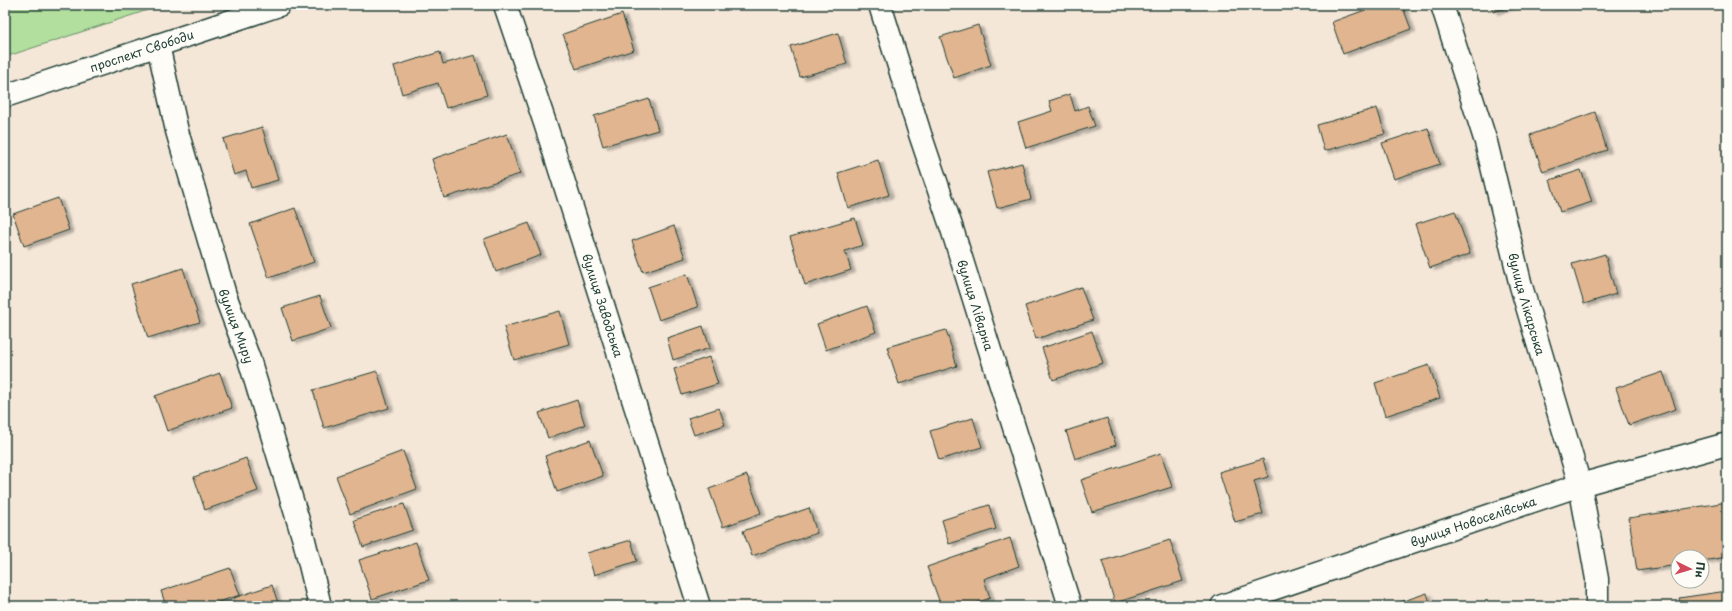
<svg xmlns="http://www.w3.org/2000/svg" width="1732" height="611" font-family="'Playpen Sans',sans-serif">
	<defs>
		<filter id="shadow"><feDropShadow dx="4.5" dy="2.5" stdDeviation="1" flood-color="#0004"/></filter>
	</defs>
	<rect width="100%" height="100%" fill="#f4e7d8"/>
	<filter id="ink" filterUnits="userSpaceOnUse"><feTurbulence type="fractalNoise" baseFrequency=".025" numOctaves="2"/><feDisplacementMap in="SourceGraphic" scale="8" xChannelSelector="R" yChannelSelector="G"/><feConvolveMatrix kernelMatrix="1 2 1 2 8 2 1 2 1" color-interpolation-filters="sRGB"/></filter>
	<g filter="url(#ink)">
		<polygon fill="#b2df9d" stroke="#688e68" points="5,5 163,5 5,57"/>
		<g fill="#e0b590" stroke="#1f3d34" filter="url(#shadow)">
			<polygon points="1379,5 1402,5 1411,29 1343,54 1332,22"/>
			<polygon points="1491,5 1515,5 1493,12"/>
			<polygon points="622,14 634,50 576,69 563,34"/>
			<polygon points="978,25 991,65 954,78 940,37"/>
			<polygon points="838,33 847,64 800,77 791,47"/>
			<polygon points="440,52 443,64 475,55 487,95 446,108 438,83 402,94 394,66"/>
			<polygon points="1070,94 1075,111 1088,106 1095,126 1026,148 1018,122 1052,111 1049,101"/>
			<polygon points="649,99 658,130 603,146 594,116"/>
			<polygon points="1377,108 1385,134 1324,151 1317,125"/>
			<polygon points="1595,112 1607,150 1543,172 1530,135"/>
			<polygon points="262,127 278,180 251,188 246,171 234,175 223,139"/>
			<polygon points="1428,128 1440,164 1394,179 1382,143"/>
			<polygon points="507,134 520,174 444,198 432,159"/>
			<polygon points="878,160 889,195 848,208 838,173"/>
			<polygon points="1022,163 1031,199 997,208 987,172"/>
			<polygon points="1581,170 1592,202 1560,212 1550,180"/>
			<polygon points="58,198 69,230 24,246 13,214"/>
			<polygon points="295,208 314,262 269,278 250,224"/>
			<polygon points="1455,211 1470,254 1430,268 1415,224"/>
			<polygon points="855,218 863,245 845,251 851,270 805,285 790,237"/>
			<polygon points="529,223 541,255 496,272 484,239"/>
			<polygon points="674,226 685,258 643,272 632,241"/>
			<polygon points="1605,254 1616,294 1584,304 1572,264"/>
			<polygon points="183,268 200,322 148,338 131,284"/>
			<polygon points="687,274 698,307 659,320 648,287"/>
			<polygon points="1081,287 1093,320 1036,339 1025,306"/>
			<polygon points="320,296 331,328 293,341 282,308"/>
			<polygon points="867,306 876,332 826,350 817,324"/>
			<polygon points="560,311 569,344 514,360 504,327"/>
			<polygon points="703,326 710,348 673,360 667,338"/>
			<polygon points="946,330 957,366 899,384 887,347"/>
			<polygon points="1092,331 1103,363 1053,380 1042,348"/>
			<polygon points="709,357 718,384 682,395 674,369"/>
			<polygon points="1429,365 1440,398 1385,416 1375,383"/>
			<polygon points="377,371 389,408 324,428 313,390"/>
			<polygon points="1663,372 1676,409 1629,425 1616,388"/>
			<polygon points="220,373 232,408 167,431 155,396"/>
			<polygon points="577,400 585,425 548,438 539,413"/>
			<polygon points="719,408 725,425 694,435 688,418"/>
			<polygon points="973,418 982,447 939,460 930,431"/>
			<polygon points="1107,418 1116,445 1075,459 1066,431"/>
			<polygon points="590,440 603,476 557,492 545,456"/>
			<polygon points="403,451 417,489 350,514 336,476"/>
			<polygon points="1161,453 1172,487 1092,512 1081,480"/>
			<polygon points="246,458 258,491 205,510 194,477"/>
			<polygon points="1263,459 1268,477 1254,481 1263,514 1235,522 1219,472"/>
			<polygon points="747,475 761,513 723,527 709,489"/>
			<polygon points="1727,502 1727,557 1702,561 1702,557 1678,557 1678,565 1637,571 1629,518"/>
			<polygon points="404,504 413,530 363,547 354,520"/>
			<polygon points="989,505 996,529 949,544 942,520"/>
			<polygon points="809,508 817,533 752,556 743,531"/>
			<polygon points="1010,538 1019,566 984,579 990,598 968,606 941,606 927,567"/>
			<polygon points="631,540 637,561 594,575 587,553"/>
			<polygon points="1170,540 1183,581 1115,603 1102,561"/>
			<polygon points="416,542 429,580 372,599 359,560"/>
			<polygon points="230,568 240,595 206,606 166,606 161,591"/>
			<polygon points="272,585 279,606 236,606 234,598"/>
			<polygon points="1727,591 1727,606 1681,606 1679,598"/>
			<polygon points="1427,593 1431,606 1389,606"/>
		</g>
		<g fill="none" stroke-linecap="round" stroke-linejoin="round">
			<defs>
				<g id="street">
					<path id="s1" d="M505 5 545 123 699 606"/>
					<path id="s2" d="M880 5 920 134 952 229 1070 606"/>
					<path id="s3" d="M1442 5 1486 142 1521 286 1580 485 1597 579V606"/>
					<path id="s4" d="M158 45 177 131 225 295 249 359 304 540 320 606"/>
					<path id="s5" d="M5 96 279 5"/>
					<path id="s6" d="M1222 606 1580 485 1727 444"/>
				</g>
			</defs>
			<use href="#street" stroke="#1f3d34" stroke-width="25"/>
			<use href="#street" stroke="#fdfcf7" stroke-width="22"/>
		</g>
	</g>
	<g text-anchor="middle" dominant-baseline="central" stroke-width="3.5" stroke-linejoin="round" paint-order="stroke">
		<g font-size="12" fill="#1f3d34" stroke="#fdfcf7">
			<text stroke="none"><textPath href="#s5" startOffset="144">проспект Свободи</textPath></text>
			<text stroke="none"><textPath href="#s3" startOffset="311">вулиця Лікарська</textPath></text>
			<text stroke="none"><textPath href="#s1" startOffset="316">вулиця Заводська</textPath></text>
			<text stroke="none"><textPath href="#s2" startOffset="315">вулиця Ліварна</textPath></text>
			<text stroke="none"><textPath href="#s4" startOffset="292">вулиця Миру</textPath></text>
			<text stroke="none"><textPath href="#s6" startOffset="265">вулиця Новоселівська</textPath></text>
		</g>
	</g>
	<rect width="1732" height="611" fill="none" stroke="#fdfcf7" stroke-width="20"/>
	<rect x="10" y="10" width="1712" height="591" fill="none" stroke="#1f3d34" stroke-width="1.5" filter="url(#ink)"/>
	<g transform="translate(1690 569) rotate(95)"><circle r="19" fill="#fdfcf7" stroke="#a4b0a9"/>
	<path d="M0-3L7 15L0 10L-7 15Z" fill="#d1495b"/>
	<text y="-6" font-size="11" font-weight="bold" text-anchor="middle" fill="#1f3d34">Пн</text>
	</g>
</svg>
